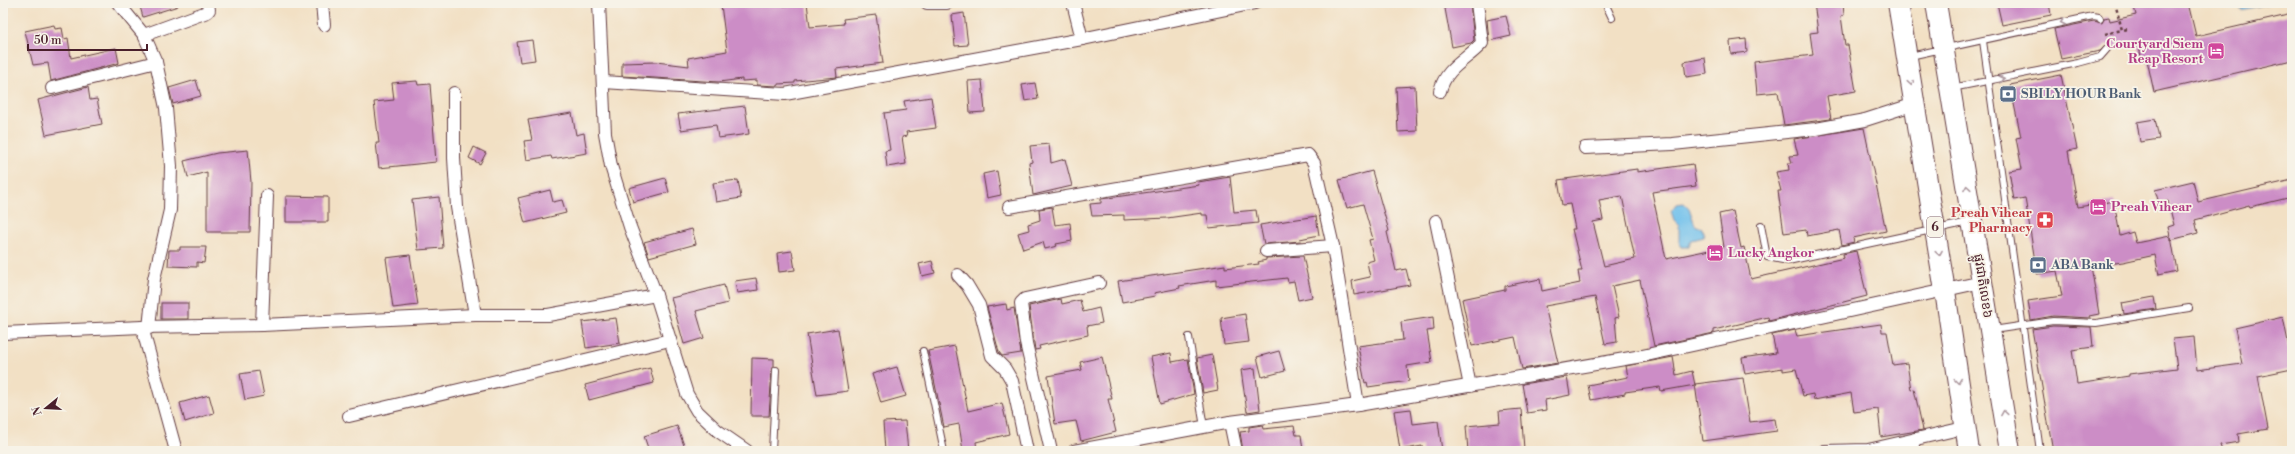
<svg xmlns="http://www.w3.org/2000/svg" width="2295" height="454" font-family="'Libre Bodoni','Noto Sans Khmer',serif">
	<rect width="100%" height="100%" fill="#f7f3e8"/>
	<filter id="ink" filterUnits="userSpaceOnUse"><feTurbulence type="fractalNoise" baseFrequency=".025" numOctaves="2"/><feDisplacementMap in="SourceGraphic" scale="8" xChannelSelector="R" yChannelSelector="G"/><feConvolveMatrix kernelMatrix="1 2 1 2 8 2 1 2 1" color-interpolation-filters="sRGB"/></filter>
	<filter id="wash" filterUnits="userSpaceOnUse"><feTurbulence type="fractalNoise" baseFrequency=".012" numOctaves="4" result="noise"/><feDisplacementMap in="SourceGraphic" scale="16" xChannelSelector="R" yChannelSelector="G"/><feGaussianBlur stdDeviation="0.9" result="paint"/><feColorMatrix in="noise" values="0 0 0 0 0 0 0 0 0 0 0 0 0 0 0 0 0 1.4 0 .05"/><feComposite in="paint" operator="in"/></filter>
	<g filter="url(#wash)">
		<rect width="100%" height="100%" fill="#f2e0c4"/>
		<g fill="#72c1ec" stroke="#5e708c">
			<polygon points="2240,3 2270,3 2241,10"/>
			<polygon points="1684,203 1689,208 1695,225 1702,228 1704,237 1692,240 1688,247 1682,247 1679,242 1679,225 1674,220 1671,211 1676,204"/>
		</g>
		<g id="blocks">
			<g fill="#cc8dc6" fill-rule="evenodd">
				<polygon points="139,3 178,3 178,6 143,17"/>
				<polygon points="735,3 784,3 784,6 807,3 810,27 844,24 843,19 876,15 883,63 836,69 837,77 795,81 795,83 778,84 778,86 757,85 757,80 742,81 742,79 719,82 622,76 622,63 656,62 689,66 688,58 727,51 721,5"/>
				<polygon points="1444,3 1470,3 1474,40 1471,43 1452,47"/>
				<polygon points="1814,3 1843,3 1844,15 1841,16 1845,45 1848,45 1856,91 1827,96 1831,119 1784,125 1778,92 1757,94 1754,62 1813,55 1810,33 1818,32"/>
				<polygon points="1997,3 2049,3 2051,15 2002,25"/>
				<polygon points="2133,3 2188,3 2196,36 2292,14 2292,60 2154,92 2147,60 2142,61 2138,42 2111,48 2106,45 2100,51 2061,59 2054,29 2094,21 2102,23 2104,18 2109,17 2110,21 2136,15"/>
				<polygon points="964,13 968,45 955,46 952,15"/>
				<polygon points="1506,16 1511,36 1489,41 1487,20"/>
				<polygon points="54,25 55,29 62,28 64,39 68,38 71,58 116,48 119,63 51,81 48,63 33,65 25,31"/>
				<polygon points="1746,39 1747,52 1731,54 1730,41"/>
				<polygon points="532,40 535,60 520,62 517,42"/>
				<polygon points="1705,58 1707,74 1686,77 1684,62"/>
				<polygon points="2061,75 2077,149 2068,151 2078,207 2114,201 2120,236 2133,232 2136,243 2170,236 2168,227 2174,225 2168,201 2159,203 2155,190 2193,181 2198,202 2292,180 2292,197 2250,207 2249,205 2195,220 2198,233 2171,240 2171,237 2177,271 2159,275 2155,255 2123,262 2091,266 2099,314 2089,316 2090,318 2053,316 2031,320 2028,301 2062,296 2057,271 2037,274 2025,198 2014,200 2009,171 2022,169 2016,138 2021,137 2010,85"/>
				<polygon points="196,80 201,96 173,104 169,88"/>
				<polygon points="982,80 985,112 970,113 968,81"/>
				<polygon points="417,81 418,85 430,84 436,162 379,168 376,143 379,143 374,102 394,100 392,83"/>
				<polygon points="1035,83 1038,99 1025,101 1022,85"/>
				<polygon points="1415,86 1417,131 1398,132 1396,87"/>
				<polygon points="88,87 90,100 97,99 102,124 46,135 38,100"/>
				<polygon points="931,97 936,128 906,132 907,136 902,137 906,164 887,167 885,151 890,150 884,113 906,110 904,101"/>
				<polygon points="745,106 749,134 718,138 716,125 681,130 678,114"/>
				<polygon points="572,113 576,135 584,133 587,153 552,159 551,156 527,160 524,141 532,140 528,120"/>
				<polygon points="2155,119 2159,139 2140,142 2137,122"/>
				<polygon points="1864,128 1886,231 1853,238 1854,242 1842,245 1839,230 1807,236 1806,230 1784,233 1778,191 1781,191 1776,172 1789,170 1788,163 1792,163 1790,156 1798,155 1794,139"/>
				<polygon points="1049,144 1051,163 1065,159 1072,186 1033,195 1029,163 1032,162 1030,146"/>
				<polygon points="474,147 486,153 480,164 469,158"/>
				<polygon points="248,150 251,182 250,232 207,232 207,172 188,177 184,161 217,153"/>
				<path d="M1693 164 1696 186 1652 192 1666 259 1724 247 1719 214 1733 211 1741 248 1744 247 1751 279 1844 258 1843 254 1856 251 1867 296 1769 321 1768 317 1714 330V333L1654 346 1640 280 1612 286 1619 317 1615 318 1617 342 1605 344 1595 297 1545 306 1558 363 1522 369 1515 337 1472 346 1462 299 1505 290V286L1540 279 1542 291 1580 283 1578 271H1582L1572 229H1575L1570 204 1562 205 1558 180 1637 169V172ZM1622 196 1635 259 1604 266 1593 222 1603 220 1599 200Z"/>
				<polygon points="997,171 1001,195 987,198 983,174"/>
				<polygon points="1372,171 1389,231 1387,232 1396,271 1406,269 1410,285 1354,295 1352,281 1370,277 1367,262 1374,260 1369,240 1373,239 1363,204 1347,208 1339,180"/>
				<polygon points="1230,177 1234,212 1256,210 1258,223 1209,228 1207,215 1202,215 1202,213 1167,218 1124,220 1124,215 1092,216 1090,204 1101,203 1101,199 1199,185 1198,182"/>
				<polygon points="665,178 669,192 633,202 629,188"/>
				<polygon points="738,180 741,198 716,202 713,183"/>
				<polygon points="550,190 553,202 562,200 566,213 525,223 518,198"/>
				<polygon points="286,196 328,197 328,222 286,222"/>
				<polygon points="439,197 443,248 418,250 412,200"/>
				<polygon points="1052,207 1055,225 1070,223 1072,241 1056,244 1057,246 1045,249 1043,242 1023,249 1018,233 1029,230 1028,224 1040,220 1039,209"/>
				<polygon points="1316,216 1319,235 1300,239 1301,241 1264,244 1260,225"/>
				<polygon points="692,229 696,244 649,257 644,242"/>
				<polygon points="180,247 206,247 204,263 197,262 197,267 168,266 169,250 180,250"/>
				<polygon points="792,251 795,270 779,272 777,253"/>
				<polygon points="410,255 418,305 393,308 386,258"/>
				<polygon points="1303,256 1312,297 1298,300 1294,281 1288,282 1287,278 1216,286 1216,280 1179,286 1180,288 1154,293 1155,296 1122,302 1118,281 1225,265 1225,268 1259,264 1258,262 1266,260 1266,258"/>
				<polygon points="932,261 935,273 922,276 919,264"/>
				<polygon points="756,278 758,290 737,293 735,281"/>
				<polygon points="724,285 728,303 696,311 704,338 684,344 671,298"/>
				<polygon points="2154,297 2156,309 2124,314 2122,303"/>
				<polygon points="1061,299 1062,304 1080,300 1083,312 1099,308 1102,323 1087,326 1088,335 1039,346 1040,349 1035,350 1029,306"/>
				<rect x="161" y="303" width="27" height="16"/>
				<polygon points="1006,304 1007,310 1014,308 1021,353 1002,356 999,352 987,307"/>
				<polygon points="1245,314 1249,342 1224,345 1221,318"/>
				<polygon points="1433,317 1434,330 1427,331 1432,362 1407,366 1409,381 1368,387 1367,382 1365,383 1358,346 1403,340 1401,322"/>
				<polygon points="2283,317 2289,347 2292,346 2292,369 2258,376 2268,429 2238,434 2239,442 2220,445 2222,451 2053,451 2032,329 2053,326 2091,327 2093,347 2072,350 2077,384 2129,376 2129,374 2177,368 2173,339 2194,337 2197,370 2242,364 2235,328"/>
				<polygon points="616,318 620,343 586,348 582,322"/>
				<polygon points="1881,324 1882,332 1887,332 1893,365 1907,363 1911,390 1914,389 1923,430 1881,437 1878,409 1854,412 1851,393 1814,400 1813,394 1803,396 1796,369 1783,371 1783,368 1745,374 1742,358 1776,353 1772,335 1795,330 1797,336"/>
				<polygon points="838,329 848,391 817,395 807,334"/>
				<polygon points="955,346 968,411 1002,403 1009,434 976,442 977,451 963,451 959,424 944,427 928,351"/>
				<polygon points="1279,351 1285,371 1262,377 1257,357"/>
				<polygon points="1171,353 1172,362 1188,359 1194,394 1160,404 1151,357"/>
				<polygon points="1212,355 1218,390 1203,393 1197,358"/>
				<polygon points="1102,357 1112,399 1108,399 1116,432 1081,441 1076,421 1055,424 1048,376 1082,370 1080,362"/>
				<polygon points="1673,357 1676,375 1692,371 1695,385 1661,391 1660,387 1625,392 1625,394 1591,400 1588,385 1628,377 1626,366"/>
				<polygon points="752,358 774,359 774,366 772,370 769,416 751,416"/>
				<polygon points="897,367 906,396 881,403 872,374"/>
				<polygon points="650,368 654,383 589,400 585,385"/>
				<polygon points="1255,368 1260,410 1247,412 1241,370"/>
				<polygon points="259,371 264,396 245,400 240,374"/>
				<polygon points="1567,377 1570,395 1545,400 1546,410 1527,413 1522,384"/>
				<polygon points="1743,378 1750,422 1775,419 1777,431 1703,441 1695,384"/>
				<polygon points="209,395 214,413 185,422 180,403"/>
				<polygon points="1411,409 1413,424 1438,421 1442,451 1422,451 1422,446 1400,450 1394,411"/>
				<polygon points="1521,409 1524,449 1468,451 1466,426 1500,423 1499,411"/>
				<polygon points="905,421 908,451 885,451 883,422"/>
				<polygon points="1262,425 1263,429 1294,426 1296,435 1301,435 1303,451 1243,451 1240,432 1249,431 1249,427"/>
				<polygon points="677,426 686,451 649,451 644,436"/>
			</g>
		</g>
	</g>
	<g filter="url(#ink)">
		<use href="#blocks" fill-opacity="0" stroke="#633c42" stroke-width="1"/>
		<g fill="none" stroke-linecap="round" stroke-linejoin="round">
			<defs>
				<g id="service">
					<polyline points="1605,3 1612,18"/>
					<polyline points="1983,41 2040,451"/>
					<polyline points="1910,56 2093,16 2099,17 2100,19"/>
					<polyline points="1952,88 2078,63 2100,57 2107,49"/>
					<polyline points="1761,225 1767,257 1788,261 1969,222"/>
					<polyline points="1993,330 2053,321 2096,323 2189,308"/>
					<polyline points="1189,337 1204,427"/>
					<polyline points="923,351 944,451"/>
					<polyline points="772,451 776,370"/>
				</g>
				<g id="minor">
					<polyline points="118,3 144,35 156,62 166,108 171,166 170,210 154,279 149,328"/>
					<polyline points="322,3 324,25"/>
					<polyline points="599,3 605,133 611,166 630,227 656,295 687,394 697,411 718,431 747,451"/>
					<polyline points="927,3 947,3"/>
					<polyline points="1073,3 1082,39"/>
					<polyline points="144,35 207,12 209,10 208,3"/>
					<polyline points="604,82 785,94 1082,39 1255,3"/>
					<polyline points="52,88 156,62"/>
					<path d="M1440 91C1446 67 1467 60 1482 43L1477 3"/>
					<polyline points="454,93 454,158 457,207 475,315"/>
					<polyline points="1585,148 1673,144 1816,129 1865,120 1915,104"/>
					<polyline points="1009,207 1308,155 1314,163 1333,246 1358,405"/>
					<polyline points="1436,221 1470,386"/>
					<polyline points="1266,251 1333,246"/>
					<polyline points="958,275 967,285 979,305 992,356 1005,369 1012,381 1027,451"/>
					<polyline points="262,325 267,196"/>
					<polyline points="142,327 176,451"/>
					<polyline points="3,333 142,327 262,325 475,315 548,315 656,295"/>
					<polyline points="349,416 670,340"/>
					<polyline points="1230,422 1236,451"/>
					<polyline points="1051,451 1026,343 1021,303 1025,299 1099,283"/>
					<polyline points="1074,451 1230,422 1358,405 1642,356 1982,282"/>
					<polyline points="1824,451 1868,450 1964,428"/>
					<polyline points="1907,451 1912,447 1915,439"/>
				</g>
				<g id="primary">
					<polyline points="1898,3 1945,291 1969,451"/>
					<polyline points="1936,3 2010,451"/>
				</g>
			</defs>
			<use href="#service" stroke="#633c42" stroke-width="8"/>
			<use href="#minor" stroke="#633c42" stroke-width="14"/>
			<use href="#primary" stroke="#633c42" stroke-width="22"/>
			<g stroke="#633c42" stroke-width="2.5" stroke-dasharray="3 3" stroke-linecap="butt">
				<polyline points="2115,3 2122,30 2128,29"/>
				<polyline points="2105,34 2122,30"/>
			</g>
			<use href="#service" stroke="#fff" stroke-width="6"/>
			<use href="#minor" stroke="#fff" stroke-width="12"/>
			<use href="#primary" stroke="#fff" stroke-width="20"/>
		</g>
		<defs><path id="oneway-chevron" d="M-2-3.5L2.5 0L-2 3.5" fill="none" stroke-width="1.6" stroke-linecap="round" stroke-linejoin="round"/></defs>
		<g stroke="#ae9aa0">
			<use href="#oneway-chevron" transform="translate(2063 22) rotate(167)"/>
			<use href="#oneway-chevron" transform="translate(2002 79) rotate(-12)"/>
			<use href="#oneway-chevron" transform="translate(1911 83) rotate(81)"/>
			<use href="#oneway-chevron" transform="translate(1967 188) rotate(-99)"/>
			<use href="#oneway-chevron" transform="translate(1939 253) rotate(81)"/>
			<use href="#oneway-chevron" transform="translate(1958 381) rotate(82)"/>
			<use href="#oneway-chevron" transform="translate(2004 413) rotate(-99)"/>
		</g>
	</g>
	<defs>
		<symbol id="hotel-square" viewBox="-11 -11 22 22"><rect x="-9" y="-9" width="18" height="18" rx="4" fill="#d1479c" stroke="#f7f3e8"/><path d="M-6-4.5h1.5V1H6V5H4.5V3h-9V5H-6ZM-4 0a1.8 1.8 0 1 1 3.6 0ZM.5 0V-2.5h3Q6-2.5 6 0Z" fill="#fff"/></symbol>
		<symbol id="bank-square" viewBox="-11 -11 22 22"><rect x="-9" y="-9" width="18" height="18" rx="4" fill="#5c6f8a" stroke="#f7f3e8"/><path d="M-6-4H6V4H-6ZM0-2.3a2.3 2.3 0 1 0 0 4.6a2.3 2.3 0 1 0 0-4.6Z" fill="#fff"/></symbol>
		<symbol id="pharmacy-square" viewBox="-11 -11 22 22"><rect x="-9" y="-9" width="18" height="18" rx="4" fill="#e0444e" stroke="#f7f3e8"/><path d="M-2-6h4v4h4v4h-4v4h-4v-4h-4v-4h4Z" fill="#fff"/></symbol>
	</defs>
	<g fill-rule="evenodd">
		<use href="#hotel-square" x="2206" y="41" width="20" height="20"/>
		<use href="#bank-square" x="1998" y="84" width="20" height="20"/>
		<use href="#hotel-square" x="2088" y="197" width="20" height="20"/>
		<use href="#pharmacy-square" x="2035" y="210" width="20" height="20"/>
		<use href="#hotel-square" x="1705" y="243" width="20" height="20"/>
		<use href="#bank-square" x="2028" y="255" width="20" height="20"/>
	</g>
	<g text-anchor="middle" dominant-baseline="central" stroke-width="3.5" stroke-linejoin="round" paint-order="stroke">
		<rect fill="#f7f3e8" stroke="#7e5f64" stroke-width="1" x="1927" y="217" width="16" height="20" rx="3"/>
		<g font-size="12" font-weight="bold" fill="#4a1f2b">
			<text x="1935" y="227">6</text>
		</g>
		<g font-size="13" font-weight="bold" fill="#b23c85" stroke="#f7f3e8" text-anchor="start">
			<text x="2203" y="44" text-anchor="end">Courtyard Siem<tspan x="2203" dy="15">Reap Resort</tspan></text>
			<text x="2111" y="207">Preah Vihear</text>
			<text x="1728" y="253">Lucky Angkor</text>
		</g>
		<g font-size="13" font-weight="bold" fill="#4e5e75" stroke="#f7f3e8" text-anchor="start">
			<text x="2021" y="94">SBI LY HOUR Bank</text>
			<text x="2051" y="265">ABA Bank</text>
		</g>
		<g font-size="13" font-weight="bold" fill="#be3a42" stroke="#f7f3e8" text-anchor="end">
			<text x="2032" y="213">Preah Vihear<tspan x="2032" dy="15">Pharmacy</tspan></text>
		</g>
		<g font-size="13" fill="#4a1f2b" stroke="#f7f3e8">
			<text transform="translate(1983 286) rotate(81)">ផ្លូវជាតិលេខ៦</text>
		</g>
	</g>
	<rect width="2295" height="454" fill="none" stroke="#f7f3e8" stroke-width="16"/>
	<g transform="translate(46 408) rotate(252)" stroke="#f7f3e8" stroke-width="3" paint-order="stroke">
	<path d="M0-3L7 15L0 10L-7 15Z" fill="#4a1f2b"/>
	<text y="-6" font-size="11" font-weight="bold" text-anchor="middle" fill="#4a1f2b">N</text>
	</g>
	<path d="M28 44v6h119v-6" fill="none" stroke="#4a1f2b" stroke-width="2"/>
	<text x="34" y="44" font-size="12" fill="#4a1f2b" stroke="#f7f3e8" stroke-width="3" paint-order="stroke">50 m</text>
</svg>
